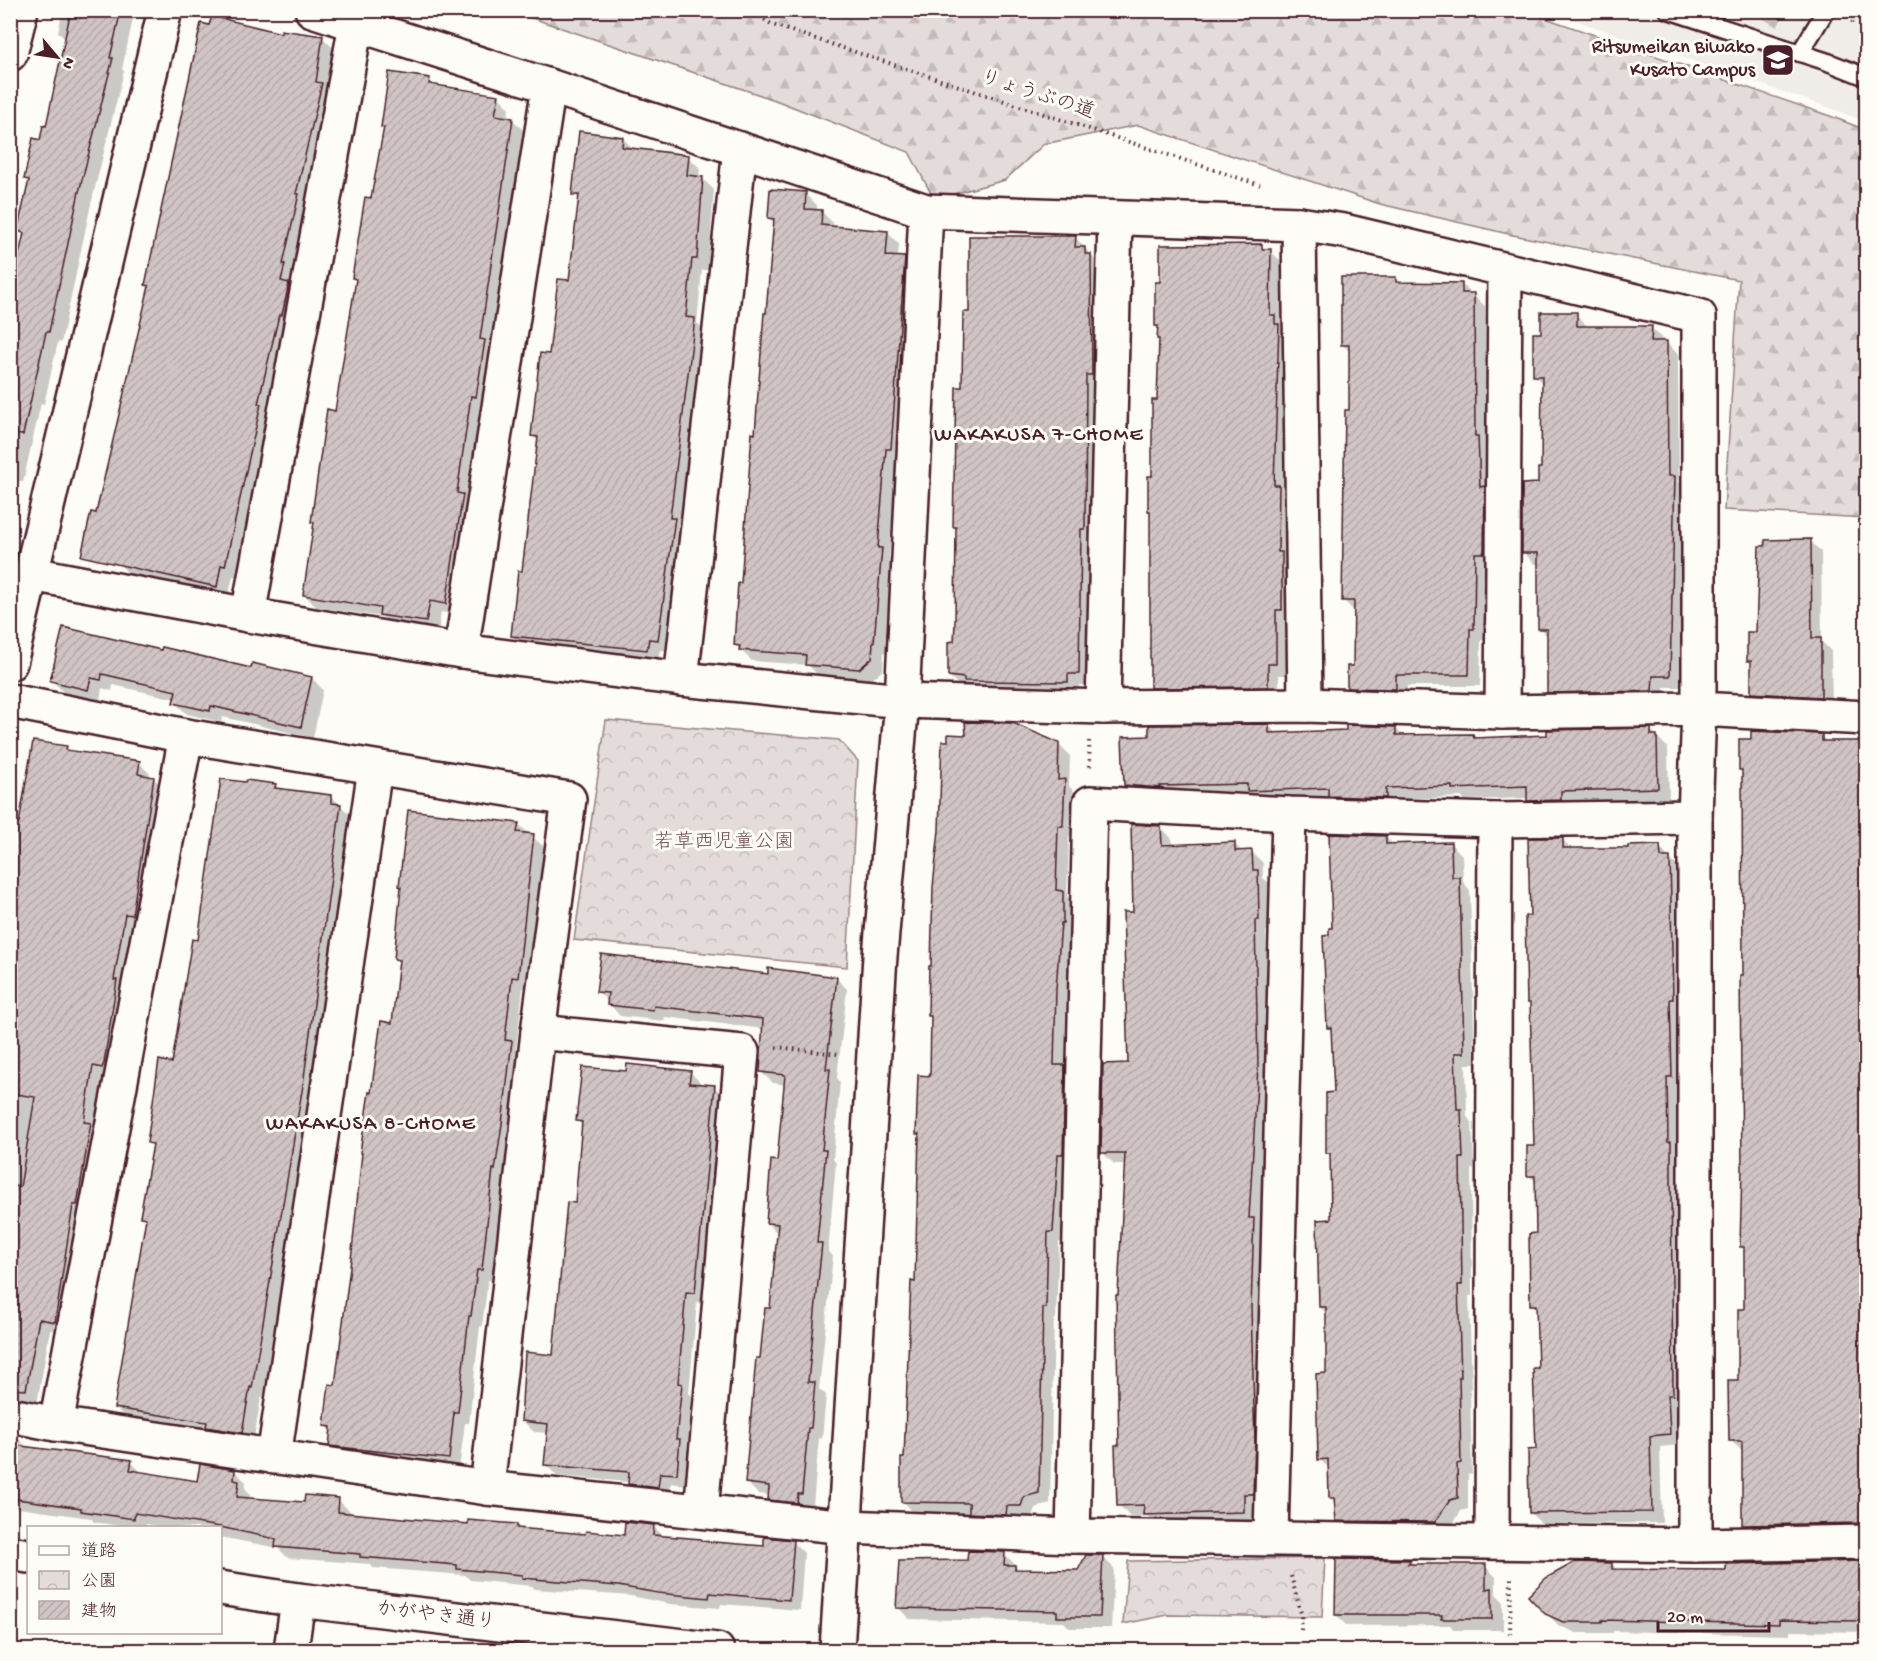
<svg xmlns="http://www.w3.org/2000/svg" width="1877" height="1661" font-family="'Gochi Hand','Klee One',sans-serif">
	<defs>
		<pattern id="forest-firs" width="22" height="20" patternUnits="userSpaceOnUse" patternTransform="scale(1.5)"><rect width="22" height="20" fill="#e3dcda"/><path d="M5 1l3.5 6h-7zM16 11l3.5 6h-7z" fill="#c4bcbb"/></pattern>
		<pattern id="park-crowns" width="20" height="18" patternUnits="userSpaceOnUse" patternTransform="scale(1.5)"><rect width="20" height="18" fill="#e3dcda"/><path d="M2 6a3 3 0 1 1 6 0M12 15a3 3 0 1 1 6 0" fill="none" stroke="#c4bcbb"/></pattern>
		<pattern id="building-hatch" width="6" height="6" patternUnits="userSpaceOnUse" patternTransform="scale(1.5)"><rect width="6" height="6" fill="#d0c5c4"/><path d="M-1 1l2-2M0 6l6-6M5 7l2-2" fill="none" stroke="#b4a9a9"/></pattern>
	</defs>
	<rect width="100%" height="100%" fill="#fdfcf7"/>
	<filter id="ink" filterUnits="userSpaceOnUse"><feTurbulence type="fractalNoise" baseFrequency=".0167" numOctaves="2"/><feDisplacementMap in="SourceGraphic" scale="12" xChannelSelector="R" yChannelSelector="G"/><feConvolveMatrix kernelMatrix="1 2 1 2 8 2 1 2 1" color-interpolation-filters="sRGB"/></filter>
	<g filter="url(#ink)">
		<polygon fill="#f0ece8" points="1548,11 1866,11 1866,122 1833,109"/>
		<polygon fill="url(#forest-firs)" stroke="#967e82" stroke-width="1.5" points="511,11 1525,11 1830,116 1866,130 1866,518 1724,510 1739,280 1513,235 1380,204 1138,125 1044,144 1005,180 934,199 909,152 775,100"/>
		<g fill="url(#park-crowns)" stroke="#967e82" stroke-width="1.5">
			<polygon points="606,720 839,740 858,761 847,967 574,940"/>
			<polygon points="1325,1558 1322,1617 1168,1615 1123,1624 1128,1561"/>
		</g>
		<g fill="#0003">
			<polygon points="63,10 135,10 122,69 124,71 91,204 61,343 58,342 44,404 41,403 23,482 10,479 10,295 25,237 19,231 30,183 26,179 47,128 66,40 58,32"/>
			<polygon points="1749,10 1787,10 1777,27"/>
			<polygon points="282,34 322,37 334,49 272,417 236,577 233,576 228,598 130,575 118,563 150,287 146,284"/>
			<polygon points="429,80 436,87 498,96 509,108 508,119 512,119 524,131 492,348 457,615 441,612 438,633 392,626 383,617 316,607 305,595 316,525 312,521 337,413 357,281 354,278 373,200 385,129 382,126"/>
			<polygon points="622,138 634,149 688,157 700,168 699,178 702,178 714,190 708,270 702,270 697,323 706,331 681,527 685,531 669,651 660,650 658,661 524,647 512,636 523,573 539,442 532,435 550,355 570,282 580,200 574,194"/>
			<polygon points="805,194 817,205 817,211 821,211 833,223 832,228 887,232 899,244 898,258 904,258 916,270 902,460 897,459 889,557 893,561 886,653 884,652 883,670 871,680 819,676 808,665 752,661 735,645 743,585 775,224 769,218"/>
			<polygon points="1075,237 1102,267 1089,685 1079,685 1078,693 961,687 949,676 955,643 957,530 954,526 963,389 970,313"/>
			<polygon points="1262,246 1266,251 1270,251 1282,262 1281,323 1286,328 1290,337 1286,494 1290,498 1293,621 1287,621 1287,675 1279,675 1279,698 1163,699 1151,687 1152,513 1149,510 1159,402 1161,340 1159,327 1157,325"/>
			<polygon points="1395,278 1401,284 1461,284 1485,306 1486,445 1489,449 1495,564 1485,564 1485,640 1481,640 1480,686 1407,686 1407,700 1360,699 1348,687 1354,667 1355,612 1343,600 1351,353 1342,344"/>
			<polygon points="1576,314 1588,327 1651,328 1663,339 1663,343 1667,343 1678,354 1679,482 1686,489 1682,687 1664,687 1663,702 1560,704 1548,692 1548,637 1540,628 1539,564 1535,564 1523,552 1542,470 1543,384 1534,375 1542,335"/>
			<polygon points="1810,541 1821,552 1822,642 1831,651 1832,707 1764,704 1753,692 1753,665 1749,661 1758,634"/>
			<polygon points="163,652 252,669 312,678 323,690 313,738 223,717 221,722 187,714 175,703 176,699 113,685 112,691 102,688 100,700 63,692 52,680"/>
			<polygon points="1269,726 1277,734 1395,728 1403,736 1473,735 1477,740 1651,730 1668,748 1669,799 1572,802 1572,811 1540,812 1528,798 1465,800 1461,797 1397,799 1397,809 1260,802 1253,795 1137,796 1126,784"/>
			<polygon points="1821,736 1828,743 1866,743 1866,1534 1755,1536 1744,1525 1743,1452 1730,1440 1739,1381 1745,1311 1745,1250 1742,1246 1744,977 1744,773 1740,770"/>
			<polygon points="34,743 66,748 71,752 139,763 150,774 150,777 153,778 165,789 113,1079 104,1077 66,1332 50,1330 36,1409 10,1412 10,866"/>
			<polygon points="1058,744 1070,756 1069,786 1075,792 1074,837 1069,836 1067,897 1074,903 1066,1001 1065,1067 1076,1078 1063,1242 1059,1242 1056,1319 1054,1319 1050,1504 1035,1508 1032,1517 1018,1516 1017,1525 982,1524 971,1514 914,1513 903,1501 916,1283 921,1137 917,1133 931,1077 933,1018 929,1015"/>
			<polygon points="275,786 279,790 331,796 352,817 314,1097 263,1398 261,1398 253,1443 126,1418 115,1407 147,1222 142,1216 154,1147 149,1143 173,1064 200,941"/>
			<polygon points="518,824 544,847 529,988 523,988 516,1048 522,1054 506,1180 503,1180 493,1281 488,1280 482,1327 480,1326 469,1423 465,1423 459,1469 342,1456 331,1445 332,1432 326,1425 336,1387 373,1094 393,1024 400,964 395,958"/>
			<polygon points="1161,827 1172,839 1173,846 1234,844 1243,852 1252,852 1263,863 1263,878 1269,883 1270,931 1266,931 1268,1078 1260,1226 1265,1231 1264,1505 1255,1505 1255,1523 1156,1525 1147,1516 1130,1517 1119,1505 1119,1297 1126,1164 1114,1164 1102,1152 1129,1065 1134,914"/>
			<polygon points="1386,837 1393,845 1451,844 1462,855 1463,882 1470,890 1475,1064 1466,1064 1467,1117 1472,1122 1474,1169 1471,1169 1472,1296 1469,1296 1472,1388 1470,1388 1472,1474 1468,1474 1468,1509 1461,1511 1447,1533 1349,1532 1338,1520 1336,1503 1331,1497 1330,1469 1319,1459 1327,1375 1327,1314 1320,1307 1332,1221 1331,1155 1328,1152 1335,1094 1333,1032 1328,1028 1331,937"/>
			<polygon points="1562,839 1572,850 1630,849 1659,847 1680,870 1682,1088 1678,1088 1680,1445 1660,1447 1662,1523 1542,1524 1530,1513 1538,1451 1540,1370 1538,1311 1532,1305 1537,1235 1536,1183 1529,1175 1535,1148 1532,1006 1528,1002 1532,917"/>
			<polygon points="769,976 836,978 847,989 837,1078 840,1082 833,1159 836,1163 828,1252 833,1256 819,1389 826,1395 822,1439 819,1438 813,1505 809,1505 808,1513 781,1510 769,1499 770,1495 758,1494 747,1483 761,1360 771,1310 778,1234 768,1223 778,1163 786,1085 773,1083 761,1072 764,1029 665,1017 664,1021 620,1016 598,991"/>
			<polygon points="690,1072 701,1083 701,1086 714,1087 726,1098 706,1303 697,1302 689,1393 692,1396 687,1449 690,1452 687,1485 671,1483 669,1498 641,1495 629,1484 629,1482 557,1476 546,1465 549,1433 534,1432 522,1420 554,1357 576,1204 583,1126 578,1121 627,1073"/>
			<polygon points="10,1436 17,1437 27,1447 131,1462 143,1474 198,1482 235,1471 246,1482 245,1488 250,1494 249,1499 306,1504 338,1500 350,1511 350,1515 469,1525 517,1526 521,1530 586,1535 625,1536 653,1526 664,1537 765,1547 793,1542 804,1553 800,1610 721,1604 720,1608 670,1604 631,1596 535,1589 532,1586 470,1580 465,1575 373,1568 370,1564 288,1558 278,1548 220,1537 220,1528 166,1528 146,1524 146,1528 132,1528 94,1522 91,1518 10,1507"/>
			<polygon points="1004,1554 1016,1565 1018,1571 1079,1572 1102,1557 1114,1568 1111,1628 1070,1628 1064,1622 909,1619 898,1607 969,1561"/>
			<polygon points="1337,1560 1411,1561 1415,1566 1485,1566 1496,1577 1496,1594 1503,1601 1503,1630 1454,1630 1450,1625 1347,1626 1336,1615"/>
			<polygon points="1862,1562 1866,1567 1866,1632 1790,1631 1790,1635 1613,1631 1613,1633 1576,1633 1558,1625 1530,1596 1612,1564 1618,1571 1728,1572"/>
		</g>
		<g fill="url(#building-hatch)" stroke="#4a1f2b" stroke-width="1.5">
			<polygon points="71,10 121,10 110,58 113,58 79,192 49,332 46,332 23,435 10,434 10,294 24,233 17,231 29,180 24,179 33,138 40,140 43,125 46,126"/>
			<polygon points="212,16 281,33 281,30 323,36 316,82 322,83 296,194 299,194 283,264 285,264 281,281 289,283 282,315 279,315 258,404 261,404 225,566 221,565 217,587 81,556 91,512 96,513 149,286 145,285 201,23 209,25"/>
			<polygon points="389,72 430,78 429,84 499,95 495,115 513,118 480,339 485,340 476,397 471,396 457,493 463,494 446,604 430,601 426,622 379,615 380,608 303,595 314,522 311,522 327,409 335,411 356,279 352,278 365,197 371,198 384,127 381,127"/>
			<polygon points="579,131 623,137 622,147 689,155 687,175 703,177 697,259 692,259 686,317 695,318 670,518 675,518 658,640 649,639 647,650 511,636 518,571 522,571 538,437 531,436 540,353 549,354 558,279 569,280 579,195 572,195"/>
			<polygon points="770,189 806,192 805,209 822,210 821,225 888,231 886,256 905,257 891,449 886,449 878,548 882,548 874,642 873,642 872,658 859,669 805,665 806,655 739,650 740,646 734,645 738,583 741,583 752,433 755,434 764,313 766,313 774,219 768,218"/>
			<polygon points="969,236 1076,236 1075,247 1085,247 1085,254 1091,254 1092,375 1086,375 1085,529 1081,529 1079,674 1068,674 1068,682 964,681 964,678 948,676 948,642 954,641 955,623 956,527 953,527 956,387 962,387 963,312 969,312"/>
			<polygon points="1262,244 1262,249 1271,249 1270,315 1275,315 1275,324 1279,324 1274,485 1279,485 1278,552 1282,552 1282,610 1276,610 1276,664 1268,664 1268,687 1150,688 1150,511 1148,511 1148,476 1152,476 1152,400 1157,400 1159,339 1157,339 1158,326 1155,326 1155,282 1160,282 1160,245"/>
			<polygon points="1341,277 1396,277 1396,282 1462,283 1462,293 1474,293 1475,436 1478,436 1480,487 1485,486 1484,553 1475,553 1474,629 1470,629 1469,675 1396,675 1396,689 1347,688 1347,666 1353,666 1354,601 1342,601 1345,410 1349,410 1349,345 1341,345"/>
			<polygon points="1541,312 1577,312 1577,326 1652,326 1651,341 1667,341 1668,476 1675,476 1670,676 1653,676 1652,691 1547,693 1547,629 1538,629 1538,553 1522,553 1522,484 1538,483 1538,468 1541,468 1542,376 1533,376 1533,333 1541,333"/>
			<polygon points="1811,539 1812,638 1821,638 1821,697 1751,693 1751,661 1747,661 1747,632 1756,632 1759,546 1765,546 1765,540"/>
			<polygon points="63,627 161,650 162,647 251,668 252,663 312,677 301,727 211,706 210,711 173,703 176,691 102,674 101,680 91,678 88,690 50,681"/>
			<polygon points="965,722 1013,723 1059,743 1058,780 1065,779 1063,826 1058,826 1056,890 1063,891 1063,923 1061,923 1056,989 1054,1065 1065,1065 1063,1154 1058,1154 1053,1232 1048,1232 1046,1308 1043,1308 1039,1493 1024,1497 1021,1506 1007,1506 1006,1515 969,1513 969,1503 901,1502 901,1458 904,1458 911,1281 915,1282 919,1134 916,1134 918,1075 930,1076 931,1016 928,1016 929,966 931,966 933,887 939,830 942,741 948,741 948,734 966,735"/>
			<polygon points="1269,724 1269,733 1346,730 1346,725 1396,727 1396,735 1473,734 1474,738 1547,735 1547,730 1651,728 1651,735 1657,735 1658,788 1561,791 1561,800 1527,801 1527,786 1452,789 1452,786 1386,788 1386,798 1328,796 1328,788 1247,791 1247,784 1160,786 1160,788 1124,785 1122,737 1149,736 1149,725"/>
			<polygon points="1751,731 1822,734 1822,741 1866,741 1866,1504 1865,1504 1864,1523 1742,1525 1742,1441 1729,1441 1728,1380 1738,1380 1738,1309 1744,1309 1744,1247 1740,1247 1742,1168 1740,975 1743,975 1742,770 1739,770 1739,739 1751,739"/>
			<polygon points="33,741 67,746 66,750 140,761 138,774 154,777 132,915 125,914 114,980 117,980 104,1063 102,1068 93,1066 84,1122 91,1123 77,1205 73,1205 55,1322 39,1319 26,1390 10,1389 10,1185 20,1187 35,1097 10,1093 10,856 16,822 19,823"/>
			<polygon points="221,779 245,782 246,780 276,784 275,788 331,795 331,803 341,804 303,1085 252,1388 250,1387 242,1433 206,1427 207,1422 114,1408 146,1218 140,1217 153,1144 147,1143 159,1060 172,1063 192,939 198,940"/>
			<polygon points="408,810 519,823 517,832 534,834 518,978 512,977 505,1040 512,1041 502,1124 495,1170 493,1169 482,1270 477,1270 471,1316 469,1316 458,1412 454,1412 449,1459 329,1446 331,1427 324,1426 329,1384 335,1385 352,1251 362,1153 360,1153 369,1092 371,1093 381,1021 392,1023 399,960 394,959 401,887 399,886"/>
			<polygon points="1131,824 1161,826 1162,845 1235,842 1235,851 1252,850 1253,870 1258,870 1259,920 1255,920 1258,1066 1249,1218 1254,1218 1251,1309 1255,1442 1253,1494 1244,1494 1244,1512 1143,1515 1144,1505 1117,1506 1115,1445 1119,1445 1116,1295 1118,1295 1125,1153 1101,1153 1103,1064 1128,1063 1123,912 1133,912"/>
			<polygon points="1329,834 1386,836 1386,844 1451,842 1452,877 1460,877 1464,1053 1455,1053 1457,1109 1461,1109 1463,1158 1460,1158 1462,1285 1458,1285 1461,1377 1459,1377 1461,1463 1457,1464 1458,1498 1450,1500 1435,1522 1336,1521 1334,1498 1329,1498 1328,1459 1318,1460 1316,1374 1326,1373 1326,1307 1319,1307 1317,1220 1331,1219 1330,1153 1326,1153 1326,1093 1334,1092 1331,1028 1327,1028 1323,936 1329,935 1329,928 1332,928"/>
			<polygon points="1528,838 1563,838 1563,848 1628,848 1628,846 1660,845 1661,857 1670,857 1673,999 1670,999 1672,1077 1667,1077 1668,1142 1671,1142 1671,1176 1673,1395 1668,1395 1670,1434 1650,1436 1652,1512 1529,1513 1528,1450 1536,1449 1533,1368 1538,1368 1536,1305 1530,1305 1529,1234 1536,1233 1535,1176 1527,1176 1527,1146 1534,1146 1530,1003 1527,1003 1525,916 1530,916"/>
			<polygon points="601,954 768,974 768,968 837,977 826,1069 830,1069 822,1150 826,1150 817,1243 822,1243 808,1382 815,1382 811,1428 808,1428 802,1494 798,1494 797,1503 768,1500 769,1486 745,1483 756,1358 760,1358 765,1308 770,1308 778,1224 766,1223 771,1160 777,1161 785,1075 760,1072 763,1019 654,1006 653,1010 607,1005 608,993 596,992"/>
			<polygon points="627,1064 691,1071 689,1083 715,1085 695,1293 686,1292 678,1383 682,1384 676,1439 680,1439 677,1474 660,1473 658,1488 628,1484 629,1472 544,1465 548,1424 521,1421 525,1352 553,1355 567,1202 575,1203 582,1122 576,1121 582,1067 626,1071"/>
			<polygon points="13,1445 132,1460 130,1470 197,1481 200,1464 235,1470 234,1480 239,1481 237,1497 304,1502 305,1495 339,1498 338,1512 468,1524 468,1520 517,1524 517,1528 585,1534 586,1531 624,1535 625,1522 654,1525 653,1535 701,1539 701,1541 764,1546 764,1537 794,1540 789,1600 710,1593 709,1598 658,1593 618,1586 522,1578 522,1575 457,1569 457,1565 360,1557 360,1554 275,1547 276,1539 220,1527 135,1513 134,1519 81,1511 81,1508 10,1498 10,1462"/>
			<polygon points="968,1551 1005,1552 1004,1565 1015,1565 1015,1569 1078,1570 1086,1555 1103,1555 1100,1617 1057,1617 1057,1611 896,1608 899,1561 967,1560"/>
			<polygon points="1336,1559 1411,1560 1408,1564 1486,1564 1486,1589 1492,1588 1492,1619 1441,1619 1442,1615 1335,1615"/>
			<polygon points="1863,1561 1863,1567 1865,1567 1864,1621 1779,1620 1779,1624 1602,1620 1602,1622 1563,1622 1545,1614 1528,1596 1546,1578 1575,1562 1612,1563 1612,1569 1726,1570 1726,1564"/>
		</g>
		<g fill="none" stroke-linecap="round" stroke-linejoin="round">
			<defs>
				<g id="service">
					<polyline points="1668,10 1828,62 1866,77"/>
					<polyline points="1800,53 1826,10"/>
				</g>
				<g id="minor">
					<polyline points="312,10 549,86 926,211 1299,224 1344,231 1699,316 1699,709 1866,718"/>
					<polyline points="10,54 21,10"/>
					<polyline points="1299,224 1305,705"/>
					<polyline points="32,574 248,615 461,651 681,679 902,701 1103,707 1305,705 1502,712 1699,709 1695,817 1695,1545"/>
					<polyline points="248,615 356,24"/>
					<polyline points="461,651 549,86"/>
					<polyline points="10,663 165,10"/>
					<polyline points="681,679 740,149"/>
					<polyline points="10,701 186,736 569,799 538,1032 487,1488"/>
					<polyline points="1103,707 1115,219"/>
					<polyline points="1502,712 1505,271"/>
					<polyline points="538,1032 742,1052 701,1511"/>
					<polyline points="10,1415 56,1424 487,1488 846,1527 1073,1536 1695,1545 1866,1542"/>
					<polyline points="56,1424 186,736"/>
					<polyline points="274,1457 375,768"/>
					<polyline points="1073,1536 1090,803 1289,814 1495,820 1695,817"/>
					<polyline points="1271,1537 1289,814"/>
					<polyline points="1492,1541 1495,820"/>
					<polyline points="291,1650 298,1600"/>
					<polyline points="837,1650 880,956 902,701 926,211"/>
				</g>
				<g id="tertiary">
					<polyline points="10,1553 28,1556"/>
					<polyline points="220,1588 298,1600 717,1650"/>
				</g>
			</defs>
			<use href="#service" stroke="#4a1f2b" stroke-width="21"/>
			<use href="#minor" stroke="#4a1f2b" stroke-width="38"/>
			<use href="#tertiary" stroke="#4a1f2b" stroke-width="38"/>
			<g stroke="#4a1f2b" stroke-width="4" stroke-dasharray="1.5 4.5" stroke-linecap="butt">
				<polyline points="749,10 773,25 1260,185"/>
				<polyline points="1852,23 1860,10"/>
				<polyline points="1089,741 1090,769"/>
				<polyline points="776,1047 838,1054"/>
				<polyline points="1291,1576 1302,1617 1301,1630"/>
				<polyline points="1510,1634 1511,1578"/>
			</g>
			<use href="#service" stroke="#fdfcf7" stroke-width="16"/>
			<use href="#minor" stroke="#fdfcf7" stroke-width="33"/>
			<use href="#tertiary" stroke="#fdfcf7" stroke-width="33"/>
		</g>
	</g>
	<defs>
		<symbol id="university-square" viewBox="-11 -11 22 22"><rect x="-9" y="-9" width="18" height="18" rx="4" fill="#4a1f2b" stroke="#fdfcf7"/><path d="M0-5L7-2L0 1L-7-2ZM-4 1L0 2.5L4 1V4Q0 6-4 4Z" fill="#fff"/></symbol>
	</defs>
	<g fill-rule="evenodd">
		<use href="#university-square" x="1759" y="41" width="38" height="38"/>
	</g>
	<g text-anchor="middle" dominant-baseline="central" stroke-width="6" stroke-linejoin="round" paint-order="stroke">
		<g font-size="20" fill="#4a1f2b" stroke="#fdfcf7" text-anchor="end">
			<text x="1755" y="48">Ritsumeikan Biwako<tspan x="1755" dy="23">Kusato Campus</tspan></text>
		</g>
		<g font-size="20" fill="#4a1f2b" stroke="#fdfcf7">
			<text transform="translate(1037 96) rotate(18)">りょうぶの道</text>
			<text transform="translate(436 1617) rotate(7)">かがやき通り</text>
		</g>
		<g font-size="20" fill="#704e57" stroke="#fdfcf7">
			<text x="724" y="843">若草西児童公園</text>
		</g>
		<g font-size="21" letter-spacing="1.5" fill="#4a1f2b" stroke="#fdfcf7">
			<text x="1039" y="436">WAKAKUSA 7-CHOME</text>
			<text x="371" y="1125">WAKAKUSA 8-CHOME</text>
		</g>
	</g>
	<rect width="1877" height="1661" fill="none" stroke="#fdfcf7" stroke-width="36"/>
	<rect x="18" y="18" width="1841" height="1625" fill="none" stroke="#4a1f2b" stroke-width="2" filter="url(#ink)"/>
	<rect x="27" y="1526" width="195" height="108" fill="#fdfcf7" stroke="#b5a4a5" stroke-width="1.5"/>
	<rect x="39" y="1546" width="30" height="9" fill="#fdfcf7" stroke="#b5a4a5" stroke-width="1.5"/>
	<text x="81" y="1556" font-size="18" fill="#4a1f2b">道路</text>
	<rect x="39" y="1571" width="30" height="18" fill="url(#park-crowns)" stroke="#b5a4a5" stroke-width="1.5"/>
	<text x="81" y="1586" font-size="18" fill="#4a1f2b">公園</text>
	<rect x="39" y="1601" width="30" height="18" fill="url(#building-hatch)" stroke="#b5a4a5" stroke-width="1.5"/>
	<text x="81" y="1616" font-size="18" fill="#4a1f2b">建物</text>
	<g transform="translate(57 57) rotate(119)" stroke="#fdfcf7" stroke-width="4.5" paint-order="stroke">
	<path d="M0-4.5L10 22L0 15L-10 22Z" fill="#4a1f2b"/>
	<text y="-9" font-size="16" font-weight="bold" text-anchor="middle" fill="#4a1f2b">N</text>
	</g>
	<path d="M1658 1622v9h111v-9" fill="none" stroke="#4a1f2b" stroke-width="3"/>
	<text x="1667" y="1622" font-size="18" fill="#4a1f2b" stroke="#fdfcf7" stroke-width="4.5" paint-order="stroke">20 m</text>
</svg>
